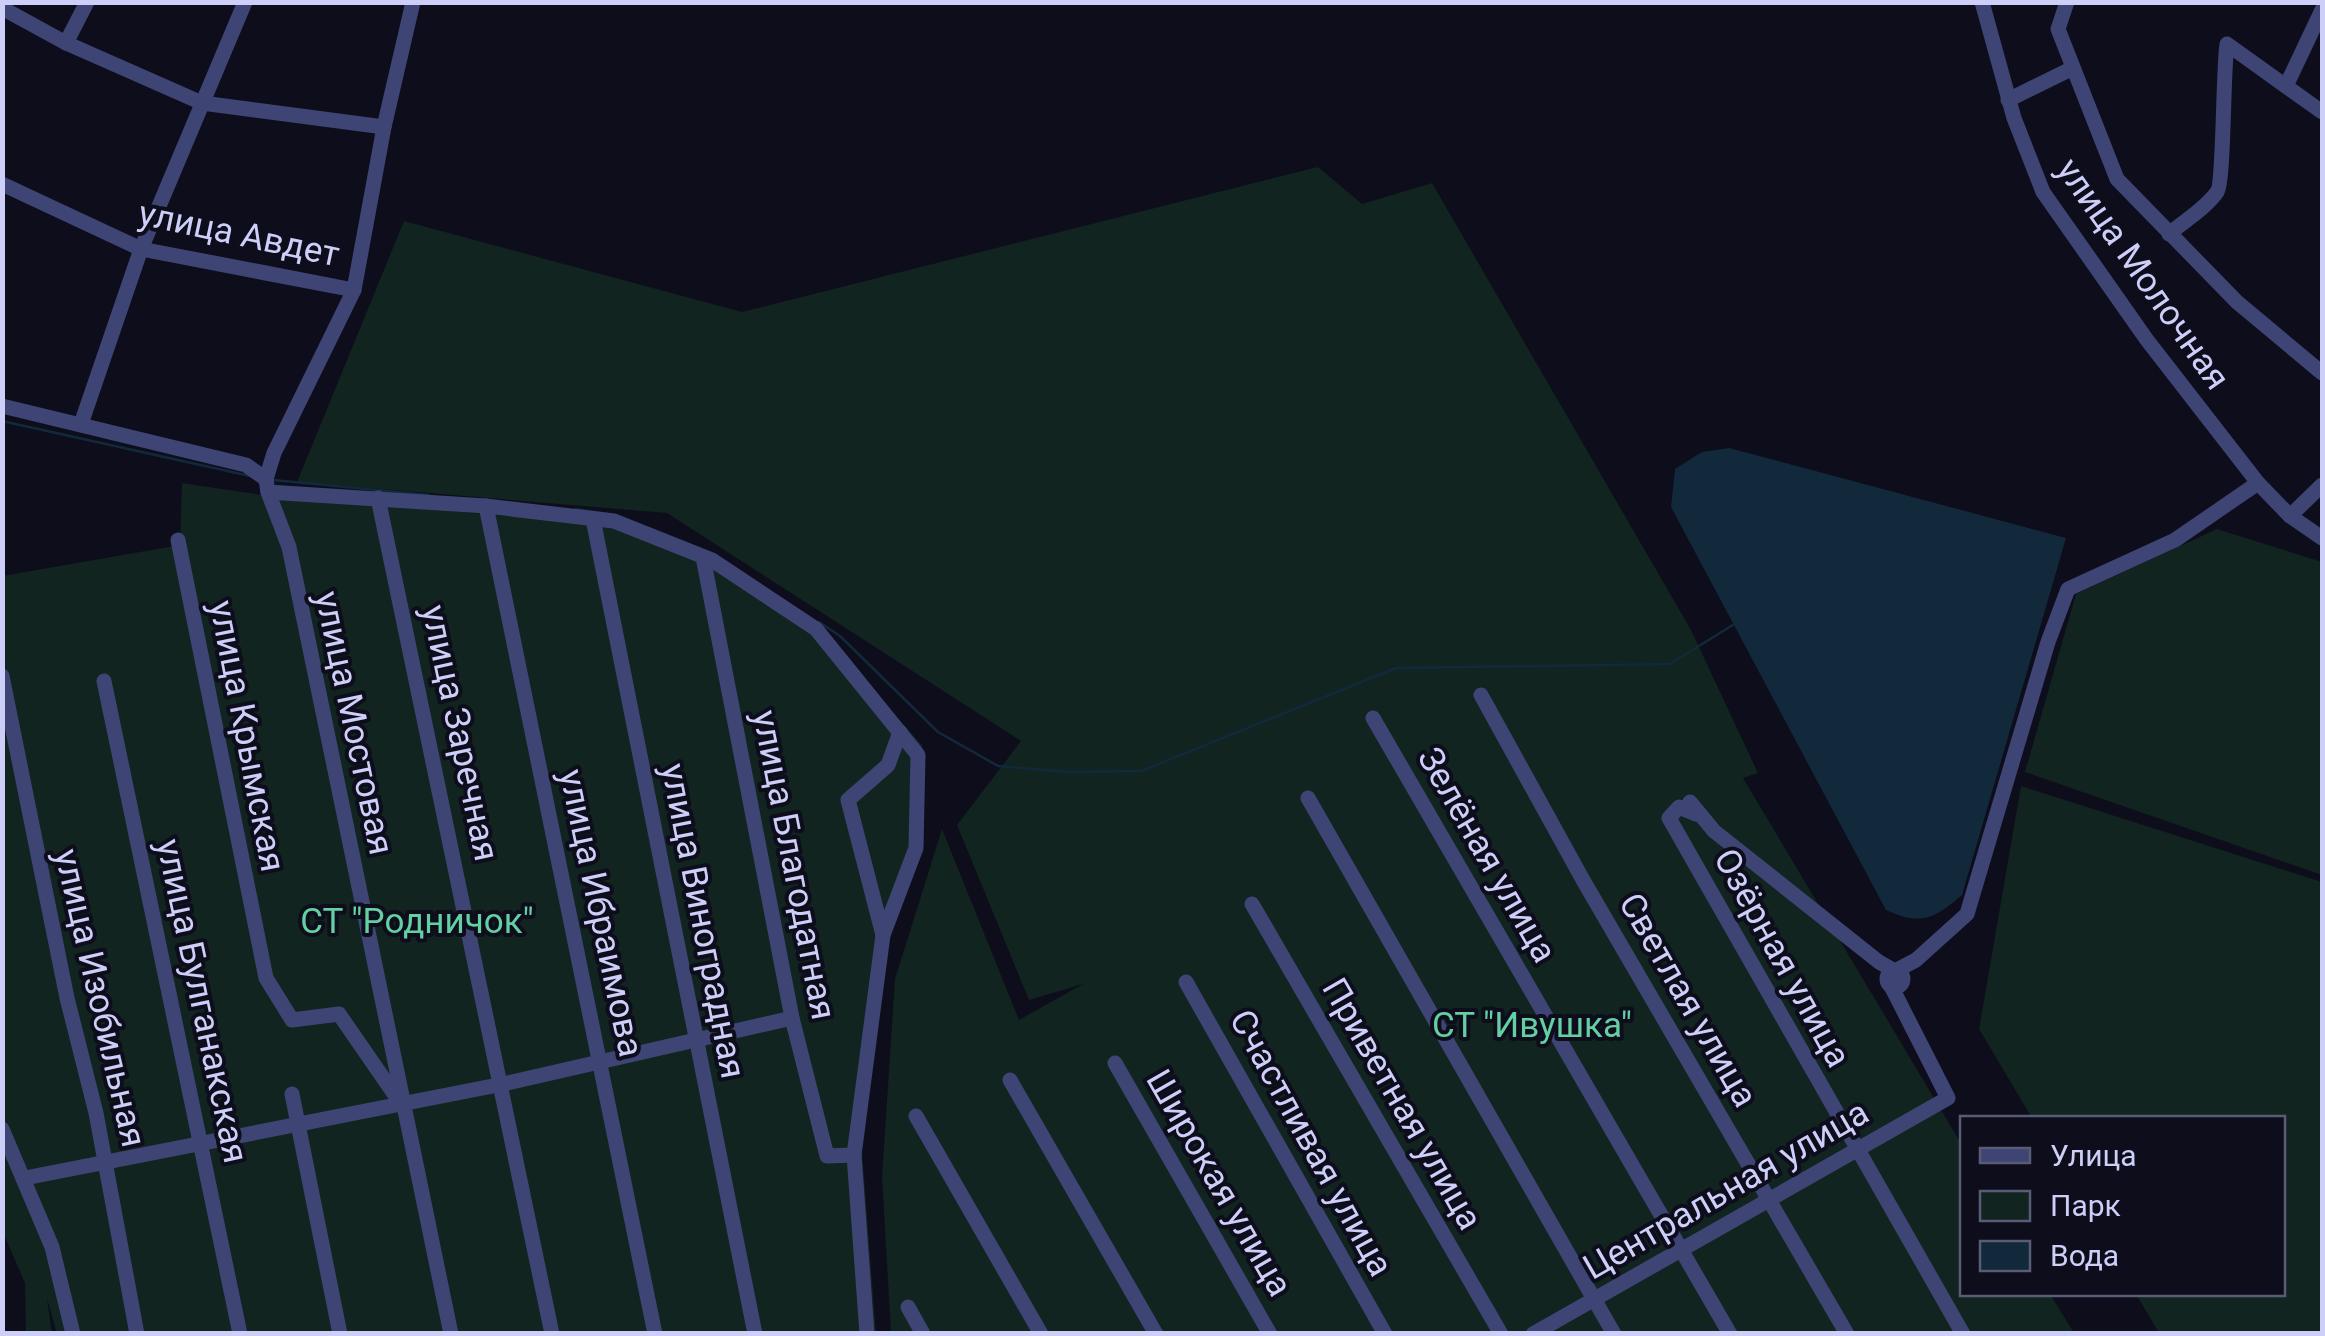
<svg xmlns="http://www.w3.org/2000/svg" width="2325" height="1336" font-family="Roboto,sans-serif">
	<rect width="100%" height="100%" fill="#0d0d1b"/>
	<g fill="#112420">
		<polygon points="1318,167 1362,204 1432,183 1691,630 1758,773 1743,778 1962,1145 1962,1294 2050,1294 2074,1333 891,1333 882,1177 895,979 942,829 1019,1020 1083,984 1029,1000 957,825 1021,741 667,513 297,482 404,221 742,312"/>
		<polygon points="182,483 269,496 605,524 722,569 813,624 922,745 920,852 886,949 862,1151 876,1333 57,1334 47,1298 52,1333 26,1333 25,1283 2,1230 2,576 180,545"/>
		<polygon points="2217,529 2322,562 2322,875 2025,772 2076,594"/>
		<polygon points="2021,786 2322,882 2322,1333 2159,1333 2136,1294 2282,1294 2282,1118 2032,1118 1979,1029"/>
	</g>
	<path fill="#12293b" d="M1729 448 2066 538 1962 895C1934 919 1921 926 1886 910L1671 507 1675 469 1702 452Z"/>
	<g fill="none" stroke-linecap="round" stroke-linejoin="round">
		<g stroke="#12293b" stroke-width="2.5">
			<polyline points="2,421 250,476"/>
			<polyline points="273,480 429,495"/>
			<polyline points="576,509 608,514"/>
			<polyline points="819,622 840,636 938,732 998,766 1067,772 1141,771 1396,668 1670,664 1736,623"/>
		</g>
		<g stroke="#3e4575" stroke-width="15">
			<polyline points="413,2 384,127 354,290 274,453 266,479 268,492 289,547 451,1334"/>
			<polyline points="1982,2 2014,118 2043,192 2147,340 2258,483 2290,516 2322,538"/>
			<polyline points="2067,2 2058,29 2117,179 2237,302 2322,373"/>
			<polyline points="2,8 66,43 202,103 384,127"/>
			<polyline points="66,43 87,2"/>
			<polyline points="2286,86 2322,10"/>
			<polyline points="2008,100 2071,69"/>
			<polyline points="2,184 141,249 354,290"/>
			<path d="M2169 234C2184 221 2205 209 2217 192 2224 183 2223 69 2227 44L2322 112"/>
			<polyline points="2,406 246,465 266,479"/>
			<polyline points="81,424 141,249 245,2"/>
			<polyline points="268,492 486,506 614,521 712,560 816,629 918,755 916,848 883,935 854,1155 867,1334"/>
			<polyline points="378,498 552,1334"/>
			<polyline points="486,506 655,1334"/>
			<polyline points="2290,516 2322,485"/>
			<polyline points="593,519 755,1334"/>
			<polyline points="178,540 266,978 292,1020 339,1014 395,1095"/>
			<polyline points="703,557 792,1018 827,1156 854,1155"/>
			<polyline points="2,676 67,998 96,1113 137,1334"/>
			<polyline points="104,681 240,1334"/>
			<polyline points="1481,695 1583,880 1847,1334"/>
			<polyline points="1373,718 1730,1334"/>
			<polyline points="1308,798 1614,1334"/>
			<polyline points="1690,802 1714,831 1879,962 1895,971 1916,960 1967,914 2048,642 2068,589 2175,540 2258,483"/>
			<polyline points="1696,814 1679,807 1669,818 1963,1334"/>
			<polyline points="1252,904 1501,1334"/>
			<polyline points="883,935 848,800 888,765 900,732"/>
			<circle cx="1895" cy="979" r="8"/>
			<polyline points="1186,982 1385,1334"/>
			<polyline points="1115,1063 1270,1334"/>
			<polyline points="1010,1080 1156,1334"/>
			<polyline points="292,1094 340,1334"/>
			<polyline points="916,1116 1041,1334"/>
			<polyline points="2,1129 52,1247 73,1334"/>
			<polyline points="25,1178 503,1084 792,1018"/>
			<polyline points="908,1307 923,1334"/>
			<polyline points="1533,1334 1948,1098 1890,984"/>
		</g>
	</g>
	<g text-anchor="middle" dominant-baseline="central" stroke-width="8" stroke-linejoin="round" paint-order="stroke">
		<g font-size="35" fill="#cdcff9" stroke="#0d0d1b">
			<text transform="translate(239 234) rotate(12)">улица Авдет</text>
			<text transform="translate(2143 274) rotate(55)">улица Молочная</text>
			<text transform="translate(354 723) rotate(78)">улица Мостовая</text>
			<text transform="translate(460 733) rotate(78)">улица Заречная</text>
			<text transform="translate(247 736) rotate(79)">улица Крымская</text>
			<text transform="translate(1487 855) rotate(60)">Зелёная улица</text>
			<text transform="translate(794 865) rotate(79)">улица Благодатная</text>
			<text transform="translate(601 913) rotate(78)">улица Ибраимова</text>
			<text transform="translate(703 921) rotate(79)">улица Виноградная</text>
			<text transform="translate(1782 958) rotate(61)">Озёрная улица</text>
			<text transform="translate(100 998) rotate(77)">улица Изобильная</text>
			<text transform="translate(1688 1000) rotate(60)">Светлая улица</text>
			<text transform="translate(202 1001) rotate(78)">улица Булганакская</text>
			<text transform="translate(1402 1104) rotate(60)">Приветная улица</text>
			<text transform="translate(1311 1143) rotate(61)">Счастливая улица</text>
			<text transform="translate(1219 1183) rotate(60)">Широкая улица</text>
			<text transform="translate(1726 1190) rotate(-30)">Центральная улица</text>
		</g>
		<g font-size="35" fill="#63cfa2" stroke="#0d0d1b">
			<text x="417" y="921">СТ "Родничок"</text>
			<text x="1532" y="1025">СТ "Ивушка"</text>
		</g>
	</g>
	<rect width="2325" height="1336" fill="none" stroke="#cdcff9" stroke-width="10"/>
	<rect x="1960" y="1116" width="325" height="180" fill="#0d0d1b" stroke="#5a5b74" stroke-width="2.5"/>
	<rect x="1980" y="1148" width="50" height="15" fill="#3e4575" stroke="#5a5b74" stroke-width="2.5"/>
	<text x="2050" y="1166" font-size="30" fill="#cdcff9">Улица</text>
	<rect x="1980" y="1191" width="50" height="30" fill="#112420" stroke="#5a5b74" stroke-width="2.5"/>
	<text x="2050" y="1216" font-size="30" fill="#cdcff9">Парк</text>
	<rect x="1980" y="1241" width="50" height="30" fill="#12293b" stroke="#5a5b74" stroke-width="2.5"/>
	<text x="2050" y="1266" font-size="30" fill="#cdcff9">Вода</text>
</svg>
